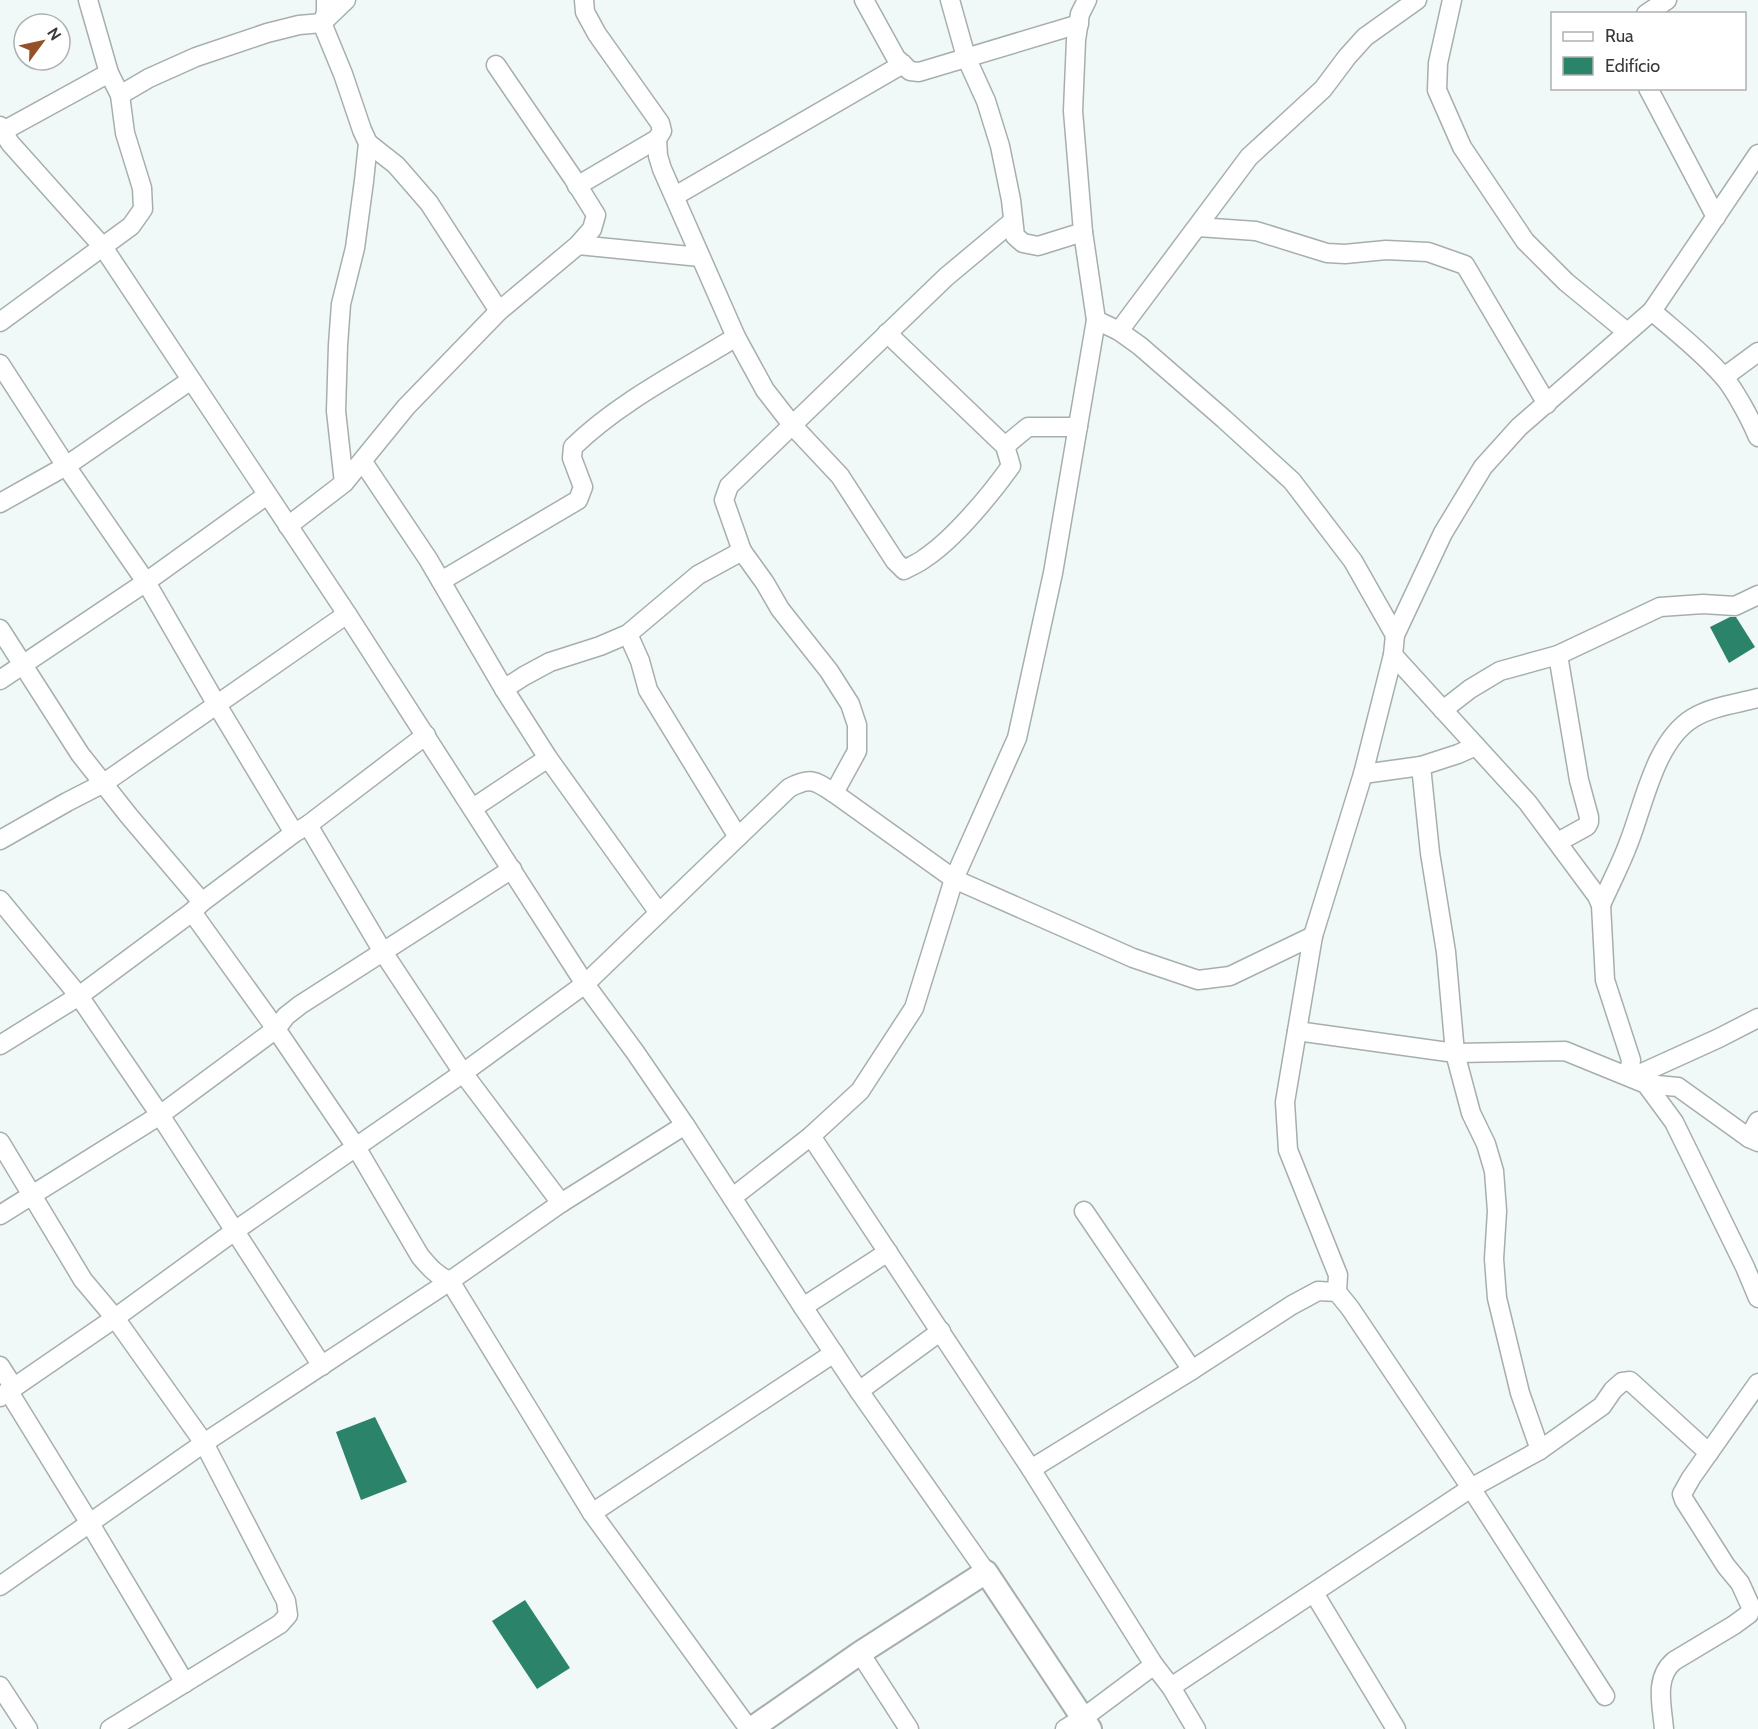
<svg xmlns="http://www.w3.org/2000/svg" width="1758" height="1729" font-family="Cabin,sans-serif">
	<rect width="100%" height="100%" fill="#f1f8f8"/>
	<g fill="#2b846a">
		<polygon points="1730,617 1736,617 1755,647 1729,663 1710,627"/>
		<polygon points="375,1417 407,1482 361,1500 336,1432"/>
		<polygon points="525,1600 570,1668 537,1689 492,1621"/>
	</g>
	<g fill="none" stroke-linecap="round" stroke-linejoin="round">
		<defs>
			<g id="minor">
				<polyline points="326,0 326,13 322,23 343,74 362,130 368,143 364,181 355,248 341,304 338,345 336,411 344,483"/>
				<polyline points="864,0 896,58 910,71 919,72 1079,24"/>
				<polyline points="950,0 966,57 986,101 1000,146 1011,200 1015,236 1023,243 1038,246 1083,232"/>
				<polyline points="1452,0 1438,63 1437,90 1462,147 1525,241 1566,282 1627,332"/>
				<polyline points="1646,14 1667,0"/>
				<polyline points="1648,88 1716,217"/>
				<polyline points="120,95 149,78 196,57 267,33 299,25 322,23 346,0"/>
				<polyline points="0,126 10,143 103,247 347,614 585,984 635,1052 685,1125 803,1307 859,1391 986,1572"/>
				<polyline points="3,131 109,73"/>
				<path d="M657 139 658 156 662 169 736 337 765 390 793 426 840 476 895 561 904 570C911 566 919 563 925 558 954 539 991 494 1011 466L1005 446 887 333"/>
				<polyline points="368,143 396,165 429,203 499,311"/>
				<polyline points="577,186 657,139 662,131 660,123 597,34 585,12 584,0"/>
				<polyline points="675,196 903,64"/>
				<polyline points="1198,227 1256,231 1327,253 1345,254 1386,250 1428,252 1465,265 1547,404"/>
				<polyline points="578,245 700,257"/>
				<path d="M1652 311C1676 332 1701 351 1722 375 1734 388 1751 420 1758 437"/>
				<polyline points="1096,320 1119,331 1140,346 1224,419 1292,481 1353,561 1395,635 1393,655 1363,774 1313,936 1285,1102 1288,1150 1338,1275 1337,1292"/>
				<polyline points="0,322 131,226 143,209 142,188 125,133 120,95 109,73 88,0"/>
				<polyline points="1119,331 1249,157 1323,89 1347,57 1365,37 1417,0"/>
				<polyline points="0,364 66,466 146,582 217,705 294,833"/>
				<polyline points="1724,377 1758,352"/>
				<polyline points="1005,446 1028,427 1078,427"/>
				<polyline points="363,462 428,559 504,689 548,758 659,913"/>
				<polyline points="0,503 66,466 191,380"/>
				<polyline points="288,526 344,483 406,407 499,311 578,245 592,229 596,215 573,178 496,65"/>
				<polyline points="742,551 724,500 729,486 946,277 1013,221"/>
				<path d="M441 581 578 500 583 487 572 458 573 447C619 402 681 371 736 337"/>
				<polyline points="0,629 80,754 129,816 202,902"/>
				<polyline points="628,634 640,661 648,690 738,837"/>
				<polyline points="1395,635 1443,533 1483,467 1519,427 1652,311 1758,154"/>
				<polyline points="1393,655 1476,746"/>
				<polyline points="0,680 146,582 267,495"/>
				<polyline points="504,689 524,676 550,662 600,646 628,634 698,575 742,551 765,583 780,609 829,671 850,704 857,725 857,751 834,793"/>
				<polyline points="1443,710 1470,689 1500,671 1558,655 1660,607 1703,604 1735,606 1758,595"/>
				<polyline points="1421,766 1430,853 1446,952 1455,1053 1471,1113 1486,1144 1494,1171 1497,1211 1494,1259 1497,1298 1520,1393 1540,1450"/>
				<polyline points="1363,774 1421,766 1458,754 1476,746 1528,803 1597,896 1601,905 1605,980 1631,1060 1629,1075"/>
				<polyline points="473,808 548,758"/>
				<polyline points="308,825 383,952 463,1073 561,1203"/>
				<polyline points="0,840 67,802 104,783 347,614"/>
				<polyline points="1558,842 1587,826 1589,822 1589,817 1579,780 1558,655"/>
				<polyline points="0,900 79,996 160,1115 322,1366"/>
				<path d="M1601 905C1610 884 1621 864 1629 842 1644 804 1655 741 1693 718 1713 706 1736 704 1758 698"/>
				<path d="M192 912 276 1029 356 1147 420 1256C429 1267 437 1276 450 1281L592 1513 749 1729"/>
				<polyline points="1297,1031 1455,1053 1565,1051 1646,1084 1674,1122 1745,1267 1758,1298"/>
				<polyline points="0,1045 79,996 192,912 202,902 294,833 308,825 426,735"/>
				<polyline points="1633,1077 1719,1038 1758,1018"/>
				<polyline points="1646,1084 1678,1087 1749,1138 1758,1142"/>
				<polyline points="811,1136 1031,1469 1154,1665 1171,1687 1196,1729"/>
				<polyline points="1749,1138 1758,1121"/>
				<polyline points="0,1142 83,1280 115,1318 204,1443 286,1601 288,1615 280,1624 110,1729"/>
				<polyline points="733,1197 811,1136 860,1091 914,1008 954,879 1017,738 1053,573 1096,320 1083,232 1073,111 1076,40 1080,14 1087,0"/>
				<polyline points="1084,1211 1192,1370"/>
				<polyline points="0,1215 160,1115 276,1029 286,1016 300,1005 512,869"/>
				<polyline points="803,1307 888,1252"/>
				<polyline points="0,1366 14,1388"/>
				<polyline points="859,1391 941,1331"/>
				<polyline points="9,1392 89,1522 185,1683"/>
				<path d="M0 1397 115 1318 236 1230 463 1073 585 984 789 788C810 777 814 780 834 793L954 879 1133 958 1198 980 1230 976 1313 936"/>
				<polyline points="1031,1469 1192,1370 1292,1305 1318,1291 1337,1292 1350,1308 1471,1488 1605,1696"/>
				<polyline points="592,1513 834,1353"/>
				<polyline points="0,1586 204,1443 450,1281 561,1203 685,1125"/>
				<polyline points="1314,1593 1396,1729"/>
				<polyline points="860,1653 909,1729"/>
				<polyline points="0,1686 28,1729"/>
				<polyline points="1171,1687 1471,1488 1540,1450 1602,1406 1613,1390 1622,1382 1630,1381 1709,1453"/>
				<polyline points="1065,1729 1083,1718 1154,1665"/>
				<path d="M1664 1729C1662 1705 1654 1678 1674 1661L1734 1625 1749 1614 1751 1607 1740 1583 1726 1566 1684 1500 1682 1494 1691 1478 1758 1383"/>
			</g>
			<polyline id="tertiary" points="751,1729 860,1653 986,1572 1090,1729"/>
		</defs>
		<use href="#minor" stroke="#a7aeae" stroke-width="21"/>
		<use href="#tertiary" stroke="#a7aeae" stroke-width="26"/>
		<use href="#minor" stroke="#fff" stroke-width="18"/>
		<use href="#tertiary" stroke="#fff" stroke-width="22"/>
	</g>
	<rect x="1551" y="12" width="195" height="78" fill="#ffffff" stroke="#afb0b0" stroke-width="1.5"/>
	<rect x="1563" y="32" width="30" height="9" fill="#ffffff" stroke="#afb0b0" stroke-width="1.5"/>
	<text x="1605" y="42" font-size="18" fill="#373a3a">Rua</text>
	<rect x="1563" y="57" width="30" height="18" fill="#2b846a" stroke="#afb0b0" stroke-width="1.5"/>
	<text x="1605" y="72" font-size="18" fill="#373a3a">Edifício</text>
	<g transform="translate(42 42) rotate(57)"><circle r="28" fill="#ffffff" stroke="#afb0b0" stroke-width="1.5"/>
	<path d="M0-4.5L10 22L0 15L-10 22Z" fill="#965028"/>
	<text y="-9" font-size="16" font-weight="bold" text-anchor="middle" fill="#373a3a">N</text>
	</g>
</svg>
